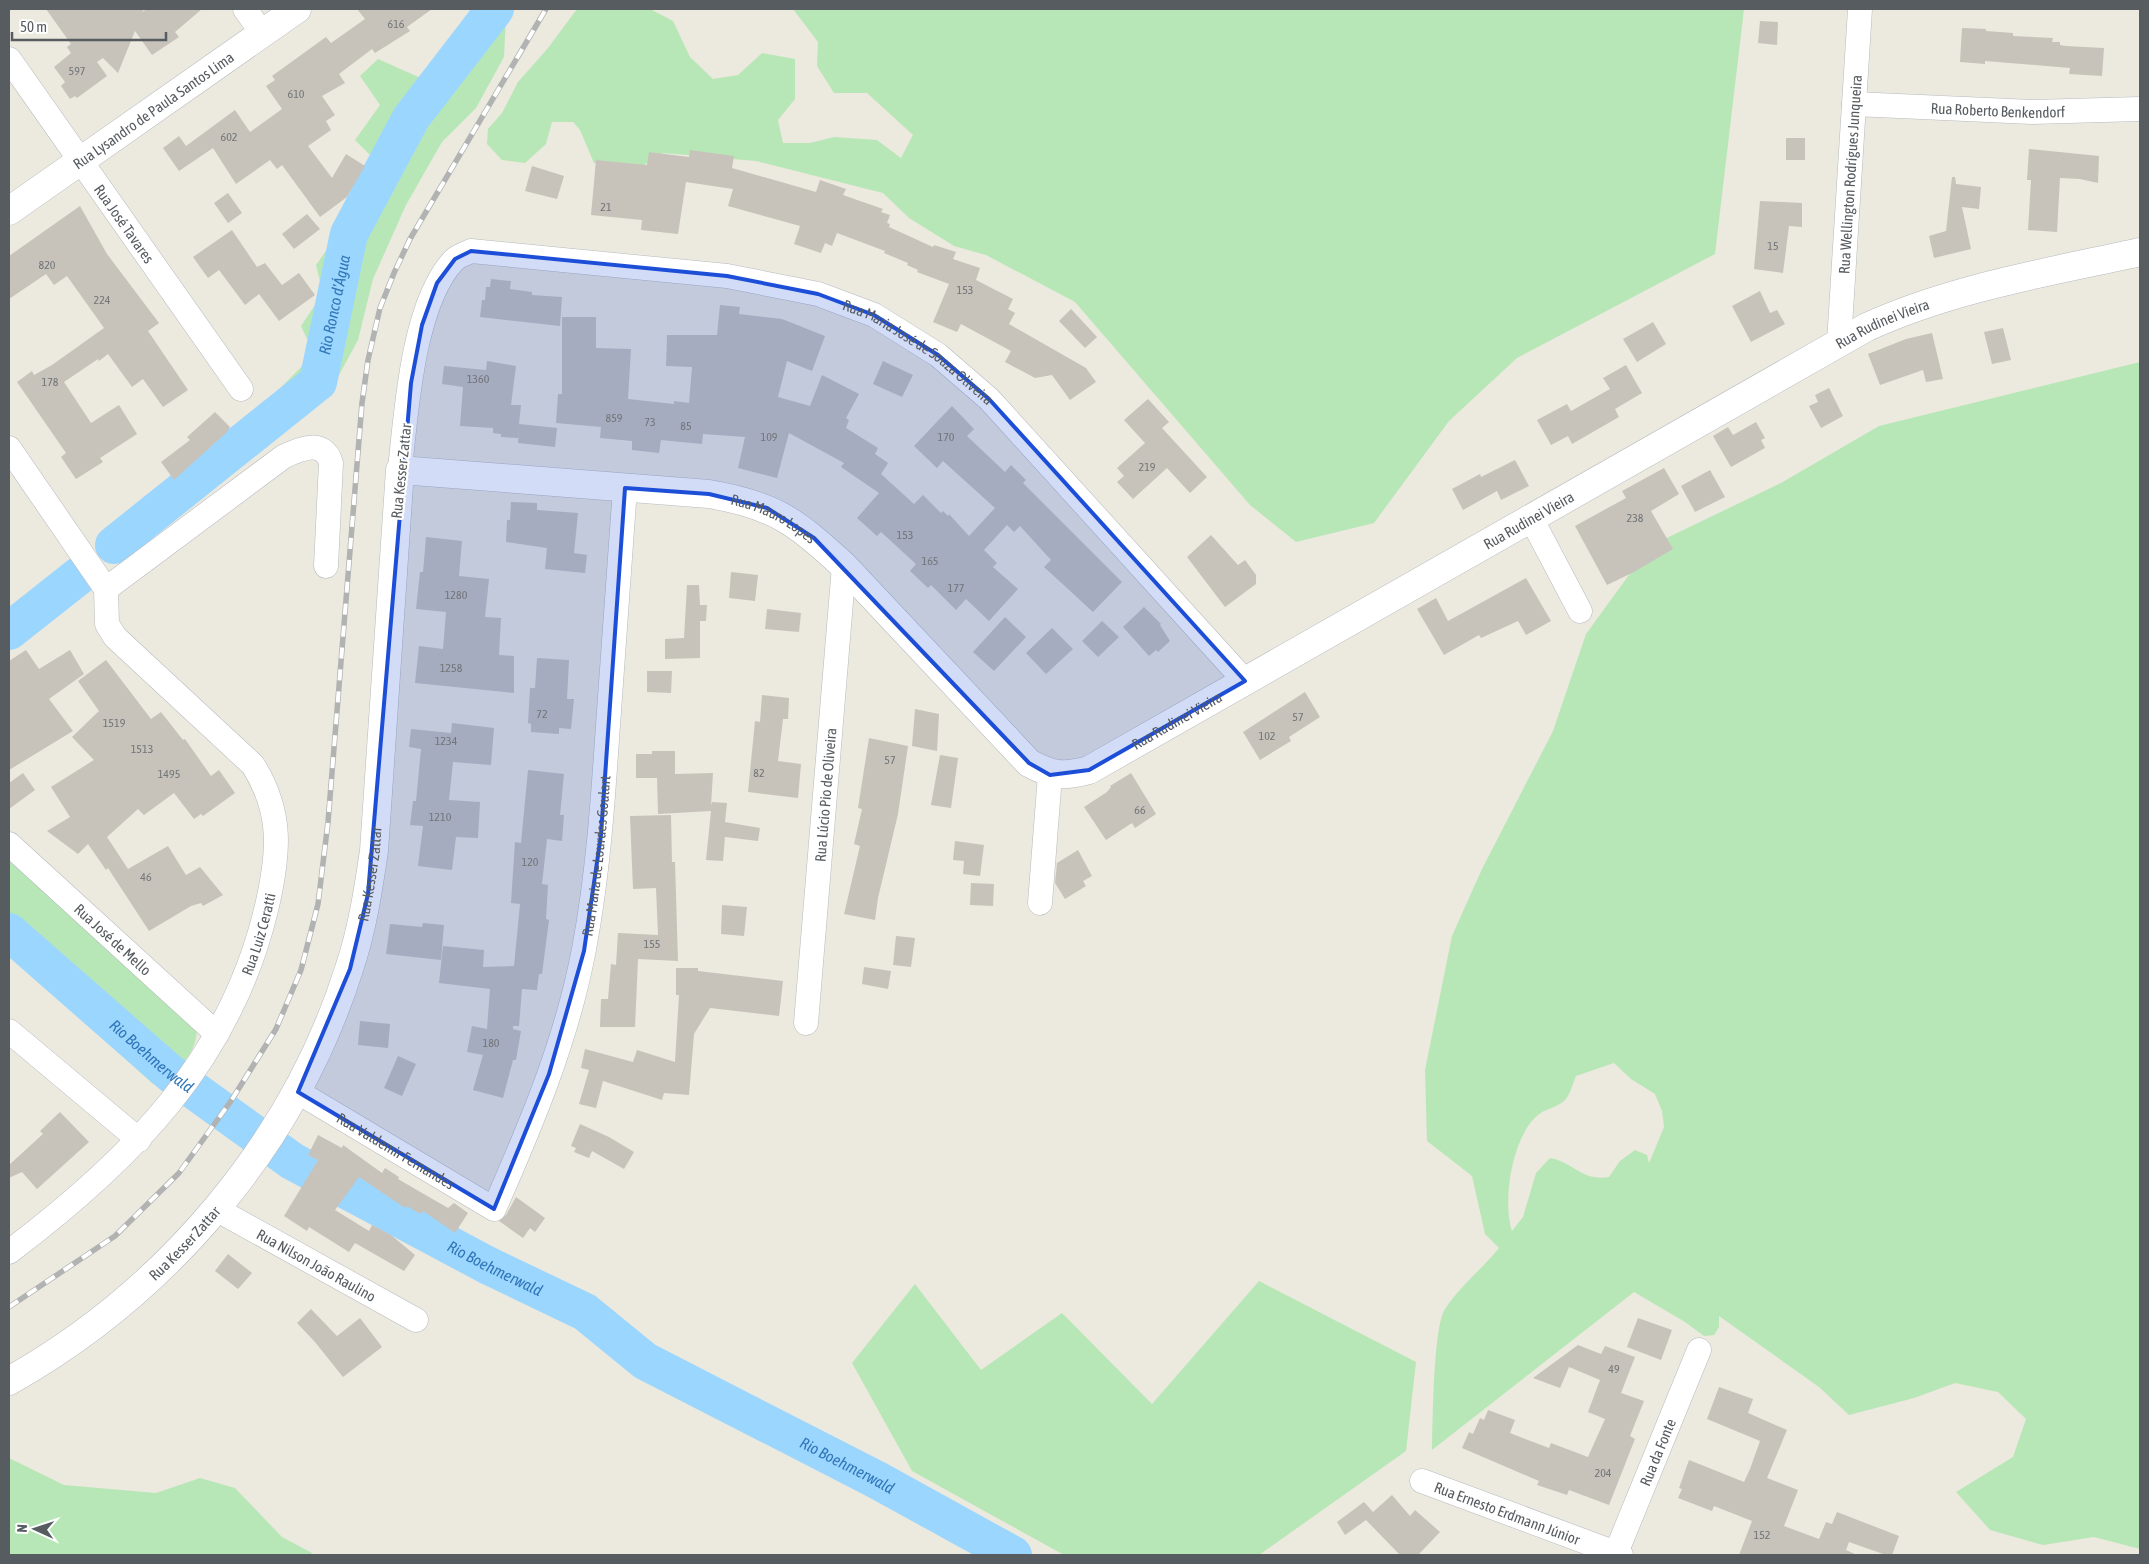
<svg xmlns="http://www.w3.org/2000/svg" width="2149" height="1564" font-family="'Asap Condensed',sans-serif">
	<rect width="100%" height="100%" fill="#ece9de"/>
	<g fill="#b8e7b7" fill-rule="evenodd">
		<polygon points="478,9 510,9 506,16 504,57 476,108 442,142 406,205 373,279 358,340 327,397 266,447 153,533 131,546 127,525 217,452 314,354 301,326 323,293 316,265 361,201 378,163 355,140 380,105 360,76 378,59 423,79 450,55 454,33 473,18"/>
		<polygon points="577,9 650,9 673,21 690,57 713,79 738,75 762,53 795,59 795,99 778,120 783,143 810,143 834,137 877,140 901,158 913,135 867,93 834,93 817,66 818,42 793,9 1744,9 1715,254 1517,358 1449,421 1374,523 1296,542 1250,505 1075,302 986,255 954,246 909,218 883,193 756,161 663,153 641,167 621,168 594,163 580,130 573,122 552,122 546,144 525,163 502,160 487,144 488,129 502,113 518,82 548,48"/>
		<path d="M2140 362V1549L2094 1537 2043 1545 1990 1530 1956 1492 2013 1457 2026 1419 1998 1392 1955 1383 1914 1398 1849 1415 1819 1387 1719 1316V1327L1714 1335 1704 1336 1685 1322 1634 1292 1432 1450C1433 1422 1433 1328 1445 1309 1460 1286 1482 1269 1499 1248L1485 1234 1472 1176 1427 1141 1425 1070 1452 936 1482 869 1553 731 1586 634 1650 546 1781 483 1879 426ZM1614 1063 1631 1079 1655 1094 1662 1111 1664 1127 1649 1163 1647 1155 1635 1150 1620 1161 1609 1177C1583 1182 1573 1162 1550 1158L1536 1173 1523 1217 1512 1231C1502 1201 1512 1136 1538 1115 1545 1109 1558 1107 1565 1100 1570 1095 1573 1083 1576 1076Z"/>
		<path d="M9 861 196 1022C201 1049 181 1065 164 1085L153 1084 9 953Z"/>
		<polygon points="1259,1281 1416,1362 1406,1451 1259,1555 1064,1555 912,1471 852,1363 915,1284 981,1370 1062,1313 1152,1404"/>
		<polygon points="9,1458 64,1485 156,1493 200,1478 235,1488 282,1537 312,1553 310,1555 9,1555"/>
	</g>
	<g fill="none" stroke-linecap="round" stroke-linejoin="round">
		<g stroke="#9bd6ff" stroke-width="38">
			<path id="s1" d="M114 545 318 382 349 234 411 118 495 9"/>
			<polyline points="9,631 80,575"/>
			<path id="s2" d="M9 932 170 1073 292 1161 487 1265 585 1312 645 1361 877 1480 1013 1555"/>
		</g>
	</g>
	<g fill="#c7c3bb">
		<polygon points="46,9 144,9 142,12 147,9 202,9 175,32 179,37 152,55 135,31 118,73 103,58 97,62 107,76 77,98 75,96 70,99 61,86 65,82 54,67 71,53 67,47 71,44"/>
		<polygon points="357,9 432,9 407,27 410,31 375,53 372,49 339,74 345,83 322,96 335,115 326,121 331,130 308,146 332,178 346,154 365,166 347,197 320,217 282,165 277,169 270,160 236,184 213,148 179,171 163,148 179,136 186,146 235,110 250,132 282,109 266,86 275,80 272,76 326,37 331,43 365,19"/>
		<polygon points="1760,21 1778,22 1777,45 1758,43"/>
		<polygon points="1962,28 1986,29 1986,31 2013,33 2013,36 2053,38 2052,42 2060,42 2060,45 2066,46 2104,48 2102,76 2069,74 2070,68 1985,61 1985,64 1960,62"/>
		<rect x="1786" y="138" width="19" height="22"/>
		<polygon points="2029,149 2099,156 2098,183 2080,179 2060,178 2057,232 2028,230 2031,180 2027,180"/>
		<polygon points="690,150 734,156 732,168 816,192 820,180 846,189 843,195 883,209 881,212 890,215 887,223 890,224 889,227 933,247 934,245 956,252 953,259 980,268 976,280 1013,299 1008,309 1015,313 1009,324 1086,368 1096,382 1070,400 1052,375 1035,378 1005,362 1011,351 961,324 957,332 933,322 949,284 917,272 918,270 907,265 908,263 884,253 885,251 837,233 832,246 825,243 821,253 794,244 800,226 728,206 733,189 686,182 678,234 641,230 642,220 591,215 596,160 647,165 649,152 689,157"/>
		<polygon points="532,166 564,176 557,199 525,191"/>
		<polygon points="1952,177 1955,177 1956,184 1981,187 1979,209 1962,207 1971,249 1934,258 1929,236 1946,231"/>
		<polygon points="228,193 242,213 228,223 214,203"/>
		<polygon points="1760,201 1802,203 1802,227 1789,226 1783,273 1754,269"/>
		<polygon points="80,206 107,254 159,323 148,331 188,390 163,407 143,379 132,387 108,354 99,361 98,359 64,382 91,423 119,405 137,434 100,458 103,462 76,479 61,457 66,453 17,382 32,371 34,375 52,365 104,328 67,276 54,285 46,274 9,299 9,256"/>
		<polygon points="307,214 320,229 294,249 282,234"/>
		<polygon points="232,230 257,267 265,263 282,285 299,273 315,295 279,321 259,294 245,305 219,270 208,278 193,257"/>
		<polygon points="491,279 511,281 510,289 532,292 532,295 562,297 560,326 480,317 482,300 485,300 486,287 490,287"/>
		<polygon points="1760,291 1770,313 1777,310 1785,324 1751,342 1732,306"/>
		<polygon points="720,305 740,307 739,314 782,319 825,336 812,371 787,361 778,397 810,406 822,375 859,394 846,418 849,420 846,428 878,448 875,454 888,463 881,474 914,504 923,495 941,513 943,511 948,516 949,514 969,536 995,508 943,461 937,468 914,446 952,406 974,429 967,436 1005,472 1011,465 1026,480 1023,483 1122,582 1093,612 1044,567 1051,560 1020,526 1014,532 1007,525 984,550 997,563 993,567 1018,589 989,621 966,599 956,610 931,585 928,588 910,571 916,564 881,532 877,536 857,518 879,493 841,467 844,463 789,433 777,478 738,468 745,437 703,434 702,444 661,440 659,453 632,450 632,441 600,438 601,427 556,423 558,394 562,394 562,317 596,317 596,348 631,349 628,399 674,404 674,401 689,403 692,367 666,366 667,335 717,335"/>
		<polygon points="1071,309 1097,337 1085,348 1059,321"/>
		<polygon points="1653,322 1666,344 1637,362 1623,339"/>
		<polygon points="2003,328 2011,360 1992,364 1984,332"/>
		<polygon points="1932,333 1943,379 1926,382 1923,370 1880,385 1868,354 1906,339"/>
		<polygon points="487,361 516,366 511,405 521,405 519,424 557,428 555,447 518,443 519,425 518,438 501,437 501,434 493,433 493,428 460,426 463,387 442,384 444,366 486,370"/>
		<polygon points="883,361 913,375 902,397 873,384"/>
		<polygon points="1626,365 1642,393 1615,409 1619,417 1572,444 1568,436 1551,445 1537,420 1567,404 1571,411 1610,389 1603,378"/>
		<polygon points="1829,388 1843,416 1821,428 1809,406 1818,402 1815,395"/>
		<polygon points="1148,399 1169,422 1162,428 1207,477 1190,493 1167,468 1133,499 1117,482 1124,476 1117,468 1145,443 1124,420"/>
		<polygon points="215,412 230,427 227,432 174,480 161,462 190,440 187,437"/>
		<polygon points="1756,422 1765,438 1761,440 1765,448 1731,467 1713,436 1728,427 1733,435"/>
		<polygon points="1515,460 1529,486 1501,500 1497,491 1463,510 1452,489 1480,474 1481,477"/>
		<polygon points="1664,468 1679,494 1651,511 1673,549 1634,572 1607,585 1575,526 1626,498 1622,491"/>
		<polygon points="1710,470 1725,497 1695,512 1681,486"/>
		<polygon points="511,502 537,503 537,510 578,513 574,553 587,555 585,573 545,569 547,548 506,542 507,520 510,520"/>
		<polygon points="1211,535 1238,565 1245,560 1256,575 1256,584 1225,607 1187,557"/>
		<polygon points="426,537 462,541 459,576 489,579 485,617 501,618 499,655 514,656 514,693 415,683 419,646 443,649 446,612 416,609 420,572 423,572"/>
		<polygon points="731,572 758,575 755,601 729,598"/>
		<polygon points="1526,578 1551,621 1526,635 1518,621 1481,638 1479,635 1444,655 1417,609 1436,598 1448,621"/>
		<polygon points="687,585 699,585 700,605 707,605 706,621 700,621 700,658 665,659 665,639 684,638"/>
		<polygon points="1144,607 1161,624 1160,625 1170,641 1158,652 1156,650 1149,656 1123,627"/>
		<polygon points="767,609 801,613 799,632 765,629"/>
		<polygon points="1005,617 1026,637 994,671 973,652"/>
		<polygon points="1102,621 1119,637 1098,657 1082,641"/>
		<polygon points="1052,628 1073,649 1046,674 1026,653"/>
		<polygon points="26,650 39,669 70,650 84,674 49,699 73,731 9,770 9,661"/>
		<polygon points="537,658 569,660 567,699 574,699 571,729 559,728 559,734 531,732 531,724 528,723 530,688 535,688"/>
		<polygon points="106,660 151,719 161,712 183,740 185,739 211,776 219,770 235,793 203,816 201,814 194,819 174,793 144,815 138,809 107,837 128,869 168,846 186,875 200,867 223,895 203,906 201,903 191,906 149,931 108,868 106,870 88,844 78,854 47,831 70,817 51,787 94,760 72,737 99,711 78,681"/>
		<polygon points="647,671 672,671 671,693 647,692"/>
		<polygon points="1305,692 1320,717 1289,737 1291,741 1260,760 1243,732"/>
		<polygon points="762,695 789,698 788,719 783,719 778,761 801,764 798,798 748,792 755,721 760,722"/>
		<polygon points="915,709 939,714 937,751 912,746"/>
		<polygon points="452,723 494,728 491,765 453,762 449,800 480,802 478,838 456,837 452,870 418,866 423,826 410,825 413,801 416,801 421,749 409,747 411,729 451,733"/>
		<polygon points="869,738 908,746 898,814 878,898 875,920 844,914 860,846 854,844 862,809 858,808"/>
		<polygon points="652,751 675,751 675,774 713,773 711,805 712,802 727,803 725,822 760,828 758,841 725,837 723,861 706,860 711,811 658,814 657,778 636,778 636,754 652,754"/>
		<polygon points="940,755 958,758 951,808 931,805"/>
		<polygon points="528,770 564,774 560,815 564,815 562,841 547,839 542,884 548,885 546,919 549,920 542,974 539,974 537,990 522,989 519,1026 513,1026 513,1029 521,1031 516,1060 513,1060 503,1098 473,1090 483,1055 467,1052 472,1026 487,1029 490,989 439,983 443,946 484,950 483,967 514,966 520,904 511,903 515,842 521,843"/>
		<polygon points="23,773 35,790 9,809 9,783"/>
		<polygon points="1131,773 1156,814 1135,828 1132,823 1106,840 1084,807 1107,792 1111,787 1110,786"/>
		<polygon points="671,815 672,862 675,862 678,961 638,959 635,1027 600,1027 601,999 608,999 611,964 616,965 618,933 658,935 656,888 633,889 630,816"/>
		<polygon points="955,841 984,845 980,876 963,874 964,861 953,860"/>
		<polygon points="1078,850 1092,876 1083,881 1086,886 1065,899 1055,883 1057,863"/>
		<polygon points="971,883 994,884 993,906 970,905"/>
		<polygon points="722,905 747,907 744,936 721,934"/>
		<polygon points="423,923 444,925 441,960 386,954 390,924 422,927"/>
		<polygon points="896,936 915,938 911,967 893,965"/>
		<polygon points="864,967 891,971 888,989 862,984"/>
		<polygon points="676,968 698,968 698,971 783,981 779,1016 710,1008 694,1034 689,1095 664,1093 662,1100 603,1081 596,1108 579,1104 589,1070 581,1068 585,1049 633,1062 637,1050 675,1062 679,995 676,995"/>
		<polygon points="360,1021 390,1024 388,1048 358,1045"/>
		<polygon points="398,1056 416,1064 402,1096 384,1088"/>
		<polygon points="60,1112 89,1142 37,1189 22,1172 9,1178 9,1165 43,1134 40,1131"/>
		<polygon points="580,1124 609,1137 634,1152 624,1169 592,1151 589,1158 574,1152 576,1148 571,1146"/>
		<polygon points="318,1135 342,1148 343,1145 382,1173 385,1168 399,1177 398,1179 448,1208 454,1203 468,1213 455,1233 423,1211 420,1214 407,1206 405,1208 359,1177 335,1210 369,1231 372,1225 391,1235 415,1255 404,1271 355,1243 349,1252 309,1227 307,1231 284,1216 318,1160 308,1155"/>
		<polygon points="516,1197 545,1218 535,1232 530,1228 523,1238 499,1221 506,1215"/>
		<polygon points="228,1254 252,1273 238,1289 215,1271"/>
		<polygon points="311,1309 337,1336 360,1318 382,1347 343,1377 315,1342 297,1323"/>
		<polygon points="1638,1318 1672,1330 1661,1360 1627,1347"/>
		<polygon points="1578,1345 1601,1354 1605,1346 1635,1357 1621,1393 1644,1401 1630,1436 1635,1439 1609,1505 1569,1490 1567,1495 1537,1485 1539,1481 1462,1448 1469,1432 1473,1434 1480,1418 1484,1420 1488,1410 1515,1420 1510,1433 1549,1448 1551,1443 1588,1457 1605,1419 1588,1412 1600,1380 1569,1367 1560,1388 1533,1378"/>
		<polygon points="1719,1387 1753,1399 1748,1413 1787,1430 1767,1478 1798,1490 1784,1526 1819,1539 1826,1522 1832,1524 1837,1512 1899,1536 1892,1555 1886,1555 1849,1542 1846,1550 1857,1555 1739,1555 1752,1521 1714,1506 1712,1511 1678,1498 1682,1489 1679,1488 1689,1460 1744,1482 1750,1469 1760,1441 1707,1419"/>
		<polygon points="1392,1495 1410,1516 1415,1510 1440,1532 1418,1555 1400,1555 1366,1520 1345,1535 1337,1522 1364,1502 1373,1512"/>
	</g>
	<g fill="none" stroke-linecap="round" stroke-linejoin="round">
		<defs>
			<g id="minor">
				<polyline points="245,9 262,33"/>
				<path id="s3" d="M9 59 241 389"/>
				<path id="s4" d="M1854 104 2032 112 2140 109"/>
				<path id="s5" d="M1839 342 1860 9"/>
				<polyline points="9,448 106,589"/>
				<path id="s6" d="M400 470C406 412 413 303 454 260 458 256 465 254 471 251L727 276 818 294 874 315 938 355 989 399 1245 681"/>
				<polyline points="1531,518 1580,611"/>
				<path d="M106 589 283 457C301 448 324 439 331 463L326 566"/>
				<path id="s7" d="M9 844 217 1034"/>
				<polyline points="1040,903 1050,775"/>
				<path id="s8" d="M806 1023 844 566"/>
				<polyline points="9,1031 139,1140"/>
				<path id="s9" d="M298 1092 494 1209C531 1125 567 1040 584 949 598 875 603 800 608 725 614 646 619 567 625 488"/>
				<path id="s10" d="M216 1209 416 1320"/>
				<path id="s11" d="M9 1252C131 1160 231 1060 267 906 279 853 283 813 253 765L115 637 107 624 106 589"/>
				<path id="s12" d="M1422 1481 1621 1555"/>
				<path id="s13" d="M1616 1553 1699 1350"/>
			</g>
			<g id="tertiary">
				<path id="s14" d="M9 211 297 9"/>
				<path id="s15" d="M9 1381C167 1292 294 1143 349 969 362 931 368 891 374 851L400 470 709 494C775 505 796 522 844 566L1029 763C1053 776 1063 777 1089 770L1867 327C1952 288 2049 272 2140 252"/>
			</g>
		</defs>
		<use href="#minor" stroke="#b6babf" stroke-width="25"/>
		<use href="#tertiary" stroke="#b6babf" stroke-width="29"/>
		<use href="#minor" stroke="#fff" stroke-width="24"/>
		<use href="#tertiary" stroke="#fff" stroke-width="28"/>
		<defs>
			<polyline id="rail" points="9,1307 115,1236 179,1173 231,1101 276,1029 301,970 318,904 328,822 362,403 368,360 380,308 394,273 410,239 546,9"/>
		</defs>
		<use href="#rail" stroke="#b1b2b2" stroke-width="5.5"/>
		<use href="#rail" stroke="#fff" stroke-width="4" stroke-dasharray="11" stroke-linecap="butt"/>
	</g>
	<path fill="#1d4ed8" fill-opacity="0.2" stroke="#1d4ed8" stroke-width="4" stroke-linejoin="round" d="M471 251 727 276 818 294 874 315 938 355 989 399 1245 681 1089 770 1050 775 1029 763 814 538 767 508 709 494 625 488 601 835 584 951 549 1074 494 1209 298 1092 350 969 368 894 411 383 422 325 437 283 455 259Z"/>
	<g text-anchor="middle" dominant-baseline="central" stroke-width="4.5" stroke-linejoin="round" paint-order="stroke">
		<g font-size="12" fill="#737678">
			<text x="396" y="24">616</text>
			<text x="77" y="71">597</text>
			<text x="296" y="94">610</text>
			<text x="229" y="137">602</text>
			<text x="606" y="207">21</text>
			<text x="1773" y="246">15</text>
			<text x="47" y="265">820</text>
			<text x="965" y="290">153</text>
			<text x="102" y="300">224</text>
			<text x="478" y="379">1360</text>
			<text x="50" y="382">178</text>
			<text x="614" y="418">859</text>
			<text x="650" y="422">73</text>
			<text x="686" y="426">85</text>
			<text x="769" y="437">109</text>
			<text x="946" y="437">170</text>
			<text x="1147" y="467">219</text>
			<text x="1635" y="518">238</text>
			<text x="905" y="535">153</text>
			<text x="930" y="561">165</text>
			<text x="956" y="588">177</text>
			<text x="456" y="595">1280</text>
			<text x="451" y="668">1258</text>
			<text x="542" y="714">72</text>
			<text x="1298" y="717">57</text>
			<text x="114" y="723">1519</text>
			<text x="1267" y="736">102</text>
			<text x="446" y="741">1234</text>
			<text x="142" y="749">1513</text>
			<text x="890" y="760">57</text>
			<text x="759" y="773">82</text>
			<text x="169" y="774">1495</text>
			<text x="1140" y="810">66</text>
			<text x="440" y="817">1210</text>
			<text x="530" y="862">120</text>
			<text x="146" y="877">46</text>
			<text x="652" y="944">155</text>
			<text x="491" y="1043">180</text>
			<text x="1614" y="1369">49</text>
			<text x="1603" y="1473">204</text>
			<text x="1762" y="1535">152</text>
		</g>
		<g font-size="15" fill="#575c61" stroke="#fff">
			<text stroke="none"><textPath href="#s4" startOffset="144">Rua Roberto Benkendorf</textPath></text>
			<text stroke="none"><textPath href="#s14" startOffset="176">Rua Lysandro de Paula Santos Lima</textPath></text>
			<text stroke="none"><textPath href="#s5" startOffset="168">Rua Wellington Rodrigues Junqueira</textPath></text>
			<text stroke="none"><textPath href="#s3" startOffset="201">Rua José Tavares</textPath></text>
			<text stroke="none"><textPath href="#s15" startOffset="2759">Rua Rudinei Vieira</textPath></text>
			<text stroke="none"><textPath href="#s6" startOffset="706">Rua Maria José de Souza Oliveira</textPath></text>
			<text transform="translate(401 471) rotate(-84)">Rua Kesser Zattar</text>
			<text stroke="none"><textPath href="#s15" startOffset="2354">Rua Rudinei Vieira</textPath></text>
			<text stroke="none"><textPath href="#s15" startOffset="1429">Rua Mauro Lopes</textPath></text>
			<text stroke="none"><textPath href="#s15" startOffset="1949">Rua Rudinei Vieira</textPath></text>
			<text stroke="none"><textPath href="#s8" startOffset="229">Rua Lúcio Pio de Oliveira</textPath></text>
			<text stroke="none"><textPath href="#s9" startOffset="598">Rua Maria de Lourdes Goulart</textPath></text>
			<text stroke="none"><textPath href="#s15" startOffset="644">Rua Kesser Zattar</textPath></text>
			<text stroke="none"><textPath href="#s11" startOffset="412">Rua Luiz Ceratti</textPath></text>
			<text stroke="none"><textPath href="#s7" startOffset="141">Rua José de Mello</textPath></text>
			<text stroke="none"><textPath href="#s9" startOffset="114">Rua Valdemir Fernandes</textPath></text>
			<text stroke="none"><textPath href="#s15" startOffset="224">Rua Kesser Zattar</textPath></text>
			<text stroke="none"><textPath href="#s10" startOffset="115">Rua Nilson João Raulino</textPath></text>
			<text stroke="none"><textPath href="#s13" startOffset="109">Rua da Fonte</textPath></text>
			<text stroke="none"><textPath href="#s12" startOffset="91">Rua Ernesto Erdmann Júnior</textPath></text>
		</g>
		<g font-size="16" font-style="italic" fill="#3176b8" stroke="#fff">
			<text stroke="none"><textPath href="#s1" startOffset="340">Rio Ronco d'Água</textPath></text>
			<text stroke="none"><textPath href="#s2" startOffset="189">Rio Boehmerwald</textPath></text>
			<text stroke="none"><textPath href="#s2" startOffset="594">Rio Boehmerwald</textPath></text>
			<text stroke="none"><textPath href="#s2" startOffset="999">Rio Boehmerwald</textPath></text>
		</g>
	</g>
	<rect width="2149" height="1564" fill="none" stroke="#575c61" stroke-width="20"/>
	<g transform="translate(35 1529) rotate(273)" stroke="#ffffff" stroke-width="4" paint-order="stroke">
	<path d="M0-4L9 19L0 12L-9 19Z" fill="#575c61"/>
	<text y="-8" font-size="14" font-weight="bold" text-anchor="middle" fill="#575c61">N</text>
	</g>
	<path d="M12 32v8h154v-8" fill="none" stroke="#575c61" stroke-width="2.5"/>
	<text x="20" y="32" font-size="15" fill="#575c61" stroke="#ffffff" stroke-width="4" paint-order="stroke">50 m</text>
</svg>
